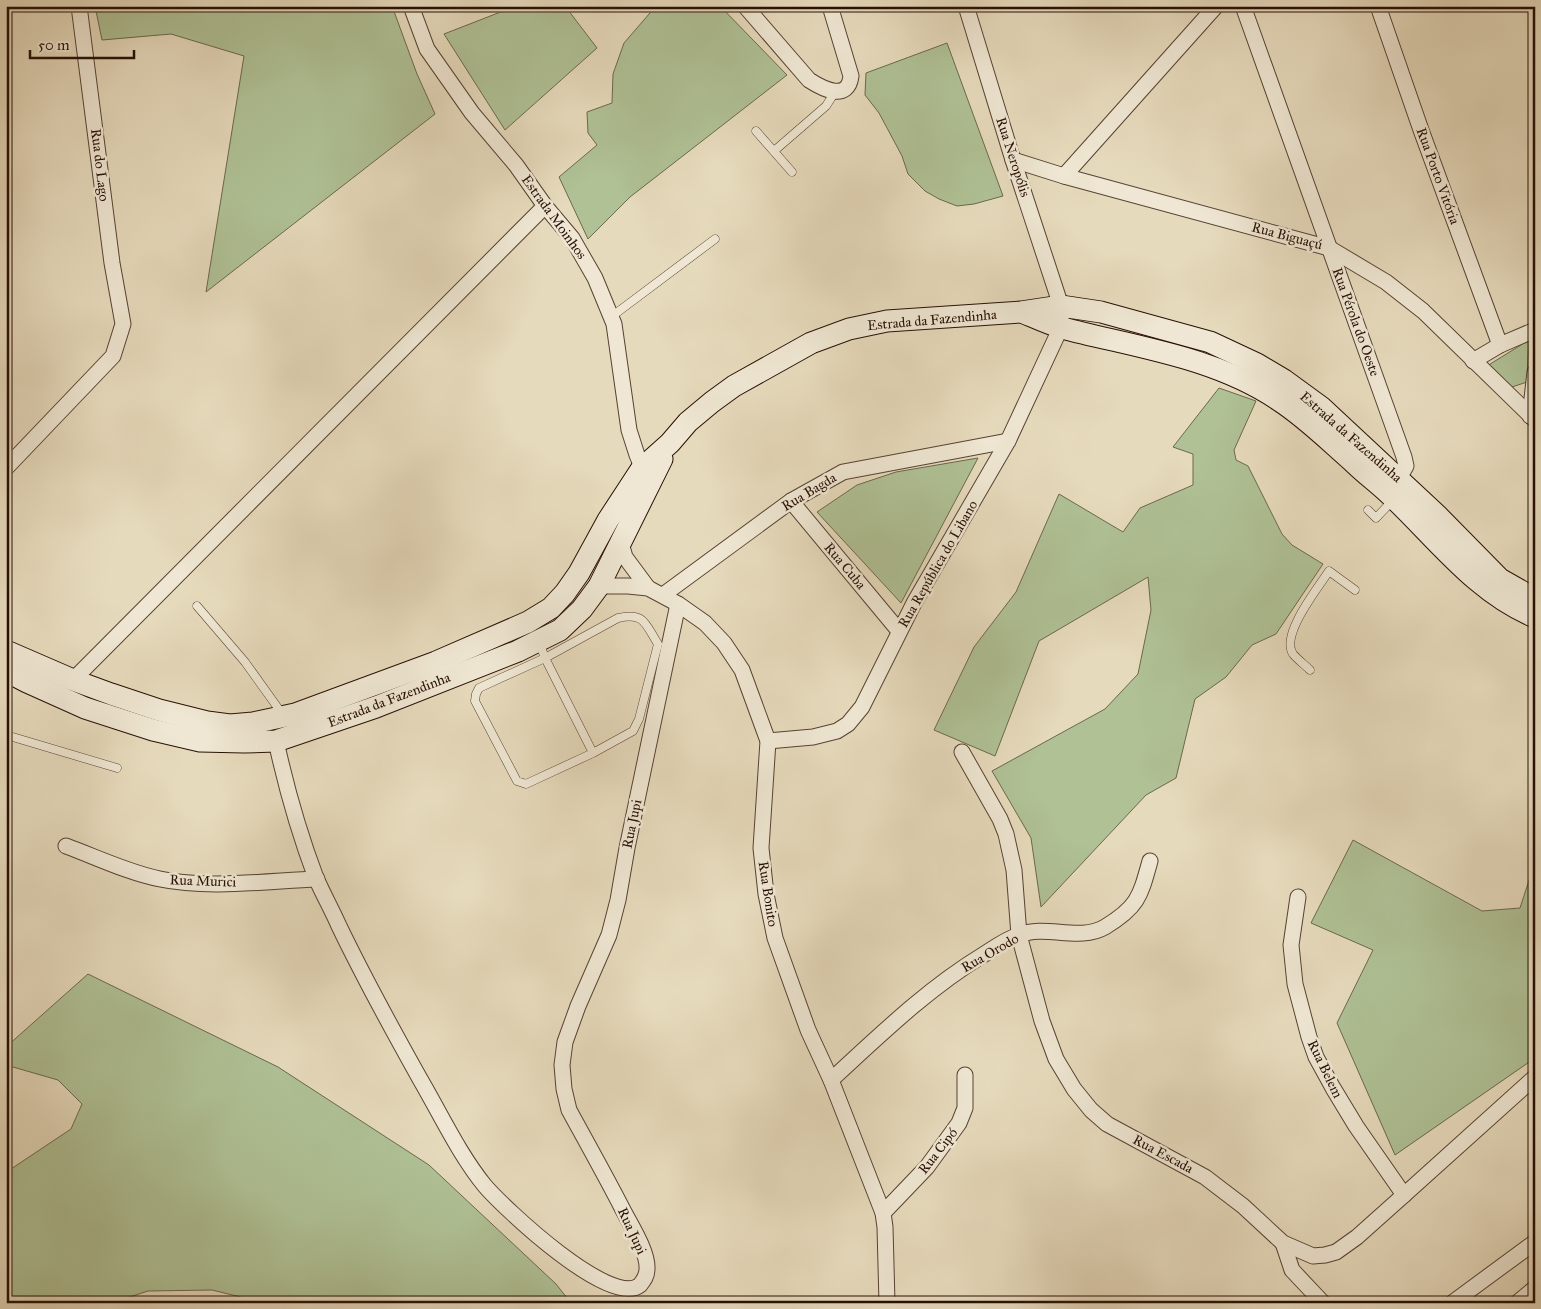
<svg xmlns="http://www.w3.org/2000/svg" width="1541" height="1309" font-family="'IM FELL Great Primer',serif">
	<rect width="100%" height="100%" fill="#e6dabc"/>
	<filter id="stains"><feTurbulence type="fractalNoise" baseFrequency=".004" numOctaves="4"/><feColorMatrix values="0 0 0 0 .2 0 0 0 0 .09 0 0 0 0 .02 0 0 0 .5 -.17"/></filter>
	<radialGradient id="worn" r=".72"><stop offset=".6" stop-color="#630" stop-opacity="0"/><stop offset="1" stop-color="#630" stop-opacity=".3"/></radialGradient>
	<g fill="#afc195" stroke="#6b684d">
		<polygon points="95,6 392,6 417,74 435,114 206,292 244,56 171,34 102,40"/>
		<polygon points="516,6 565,6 597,48 505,130 444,34"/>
		<polygon points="656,6 720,6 787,75 630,197 588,239 559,177 597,145 588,133 587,112 612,103 613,74 624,43"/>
		<polygon points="947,43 1003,196 974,204 957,206 939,199 925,191 908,174 902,156 879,113 865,95 866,73"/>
		<polygon points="1529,340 1527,382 1509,388 1487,366"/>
		<polygon points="1219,388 1256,401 1234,450 1236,460 1248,466 1282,534 1292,545 1323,564 1276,634 1252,645 1226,677 1195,699 1176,778 1146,795 1041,907 1031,838 992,771 1105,709 1138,674 1151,610 1148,577 1039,641 995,756 934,730 974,647 1016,592 1059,494 1123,532 1140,508 1193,485 1193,454 1173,447"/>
		<polygon points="978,458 901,603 817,512 857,485 896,472"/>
		<polygon points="1353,840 1482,911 1520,908 1535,862 1535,1058 1395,1155 1337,1023 1373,950 1311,923"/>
		<polygon points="88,974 278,1067 429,1165 556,1284 571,1303 265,1303 212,1290 148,1291 111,1303 6,1303 6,1174 8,1171 71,1129 82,1104 58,1080 6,1065 6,1047"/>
	</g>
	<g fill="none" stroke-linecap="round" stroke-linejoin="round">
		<defs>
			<g id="lane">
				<polyline points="756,131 792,172"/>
				<polyline points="774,151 826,106 835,92"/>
				<polyline points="611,317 715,239"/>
				<polyline points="1368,510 1376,518 1393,500"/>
				<polyline points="197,606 245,662 283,715"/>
				<path d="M539 642 545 658 479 688 476 694 475 701 517 781 526 784 593 753 633 731 639 719 658 644C645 624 645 612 618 618L545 658 593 753"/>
				<path d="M1310 670C1305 665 1298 660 1293 654 1280 635 1318 588 1329 571L1355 590"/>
				<polyline points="6,735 117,768"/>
			</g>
			<g id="street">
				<polyline points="411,6 427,49 472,113 516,165 545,206 572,238 595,278 614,324 629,430 637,455 646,476"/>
				<path d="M745 6 809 80C823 89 848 102 851 76L830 6"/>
				<polyline points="1243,6 1404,457 1406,466 1399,478 1392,485"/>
				<polyline points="1378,6 1421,130 1500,345"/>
				<polyline points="1013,160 1064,176 1329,248 1386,282 1423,311 1535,420"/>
				<polyline points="1064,176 1216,6"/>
				<polyline points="1473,361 1500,345 1535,330"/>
				<polyline points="1530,416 1535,372"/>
				<polyline points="6,468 113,356 123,324 112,263 79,6"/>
				<polyline points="791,501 899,631"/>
				<polyline points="621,543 625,557 648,588"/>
				<polyline points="599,586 628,586 648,588 678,604 705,623 724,643 742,670 768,741 761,848 766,894 775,938 808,1030 831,1080 883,1213 885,1227 887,1303"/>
				<polyline points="663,595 791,501 843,472 1008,441"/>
				<polyline points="73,680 545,206"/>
				<path d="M276 741C286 787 299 833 316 878 323 894 332 910 339 926 364 978 392 1029 420 1079 441 1115 459 1154 485 1186 504 1208 611 1309 640 1285 644 1280 647 1276 647 1269 648 1251 630 1224 622 1208 605 1175 587 1143 569 1110L564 1089 562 1065 565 1042 578 1006 609 935 618 900 627 848 678 604"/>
				<polyline points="768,741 813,737 837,731 848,724 862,707 914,603 1008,441 1061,327 1061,306 1013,160 966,6"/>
				<polyline points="962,752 1000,819 1006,834 1014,870 1019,935 1042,1021 1056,1059 1074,1089 1091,1110 1107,1124 1205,1177 1243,1206 1283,1243 1313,1256 1325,1255 1336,1252 1357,1237 1404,1195 1535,1077"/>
				<path d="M66 846C96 857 129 873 160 879 207 889 268 881 317 879"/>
				<polyline points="1298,897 1291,945 1295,984 1309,1037 1316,1057 1333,1088 1356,1126 1404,1195"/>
				<path d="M831 1080C879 1036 927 989 983 955 994 948 1006 939 1019 935 1046 924 1079 942 1105 927 1138 907 1140 897 1150 861"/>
				<polyline points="883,1213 927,1167 959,1123 965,1108 965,1075"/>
				<polyline points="1283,1243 1292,1270 1323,1303"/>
				<polyline points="1452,1303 1535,1242"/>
				<polyline points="1517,1303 1535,1288"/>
			</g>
			<g id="secondary">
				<path d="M1024 313C1036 318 1049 324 1062 328 1135 347 1216 357 1280 401 1306 418 1328 440 1352 461 1363 472 1375 481 1386 491 1433 534 1474 592 1535 617"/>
				<polyline points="6,651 73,680 111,694 159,710 207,722 230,725 253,723 295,714 436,662 528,622 551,608 565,593 579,573 608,520 642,468 670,443 688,422 712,402 734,386 811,343 849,329 887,321 1021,312 1061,306 1101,312 1210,342 1257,364 1284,380 1321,407 1439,517 1500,579 1535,599"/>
				<polyline points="6,671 27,682 85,708 153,730 200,741 244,742 276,741 376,707 518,651 560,630 582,609 599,586 662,459"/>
			</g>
		</defs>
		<use href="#lane" stroke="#574233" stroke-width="9"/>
		<use href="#street" stroke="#574233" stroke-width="17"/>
		<use href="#secondary" stroke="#270f05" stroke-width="23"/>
		<use href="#lane" stroke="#efe7d3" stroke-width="8"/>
		<use href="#street" stroke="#efe7d3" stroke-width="15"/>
		<use href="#secondary" stroke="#efe7d3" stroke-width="21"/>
	</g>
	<g text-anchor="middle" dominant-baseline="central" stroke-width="5" stroke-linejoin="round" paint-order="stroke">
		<g font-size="14" fill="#270f05" stroke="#efe7d3">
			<text transform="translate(1013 157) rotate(72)">Rua Neropólis</text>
			<text transform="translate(100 165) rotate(83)">Rua do Lago</text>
			<text transform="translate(1438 176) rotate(70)">Rua Porto Vitória</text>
			<text transform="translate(554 217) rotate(54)">Estrada Moinhos</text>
			<text transform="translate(1287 236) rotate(15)">Rua Biguaçú</text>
			<text transform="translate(932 320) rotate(-5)">Estrada da Fazendinha</text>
			<text transform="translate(1356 322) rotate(70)">Rua Pérola do Oeste</text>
			<text transform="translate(1351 437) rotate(41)">Estrada da Fazendinha</text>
			<text transform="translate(809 492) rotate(-31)">Rua Bagda</text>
			<text transform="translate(938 564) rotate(-60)">Rua República do Libano</text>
			<text transform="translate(845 566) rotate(50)">Rua Cuba</text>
			<text transform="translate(389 700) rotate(-21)">Estrada da Fazendinha</text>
			<text transform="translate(632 824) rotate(-78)">Rua Jupi</text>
			<text transform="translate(203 881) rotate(2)">Rua Murici</text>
			<text transform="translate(768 894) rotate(81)">Rua Bonito</text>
			<text transform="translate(990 953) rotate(-30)">Rua Orodo</text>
			<text transform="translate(1325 1069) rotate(64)">Rua Belem</text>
			<text transform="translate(938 1151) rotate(-52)">Rua Cipó</text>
			<text transform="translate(1163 1154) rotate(28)">Rua Escada</text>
			<text transform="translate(632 1231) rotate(65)">Rua Jupi</text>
		</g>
	</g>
	<rect width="1541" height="1309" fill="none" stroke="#e6dabc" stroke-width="25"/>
	<rect x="8" y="8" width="1526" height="1294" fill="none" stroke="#270f05" stroke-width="2.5"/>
	<rect x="12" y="12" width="1516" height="1284" fill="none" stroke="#270f05"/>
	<path d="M30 50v8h104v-8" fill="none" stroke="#270f05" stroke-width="2.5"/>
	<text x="38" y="50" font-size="15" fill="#270f05" stroke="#efe7d3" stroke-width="4" paint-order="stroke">50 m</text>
	<rect width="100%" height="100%" filter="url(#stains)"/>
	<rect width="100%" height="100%" fill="url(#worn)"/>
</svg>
